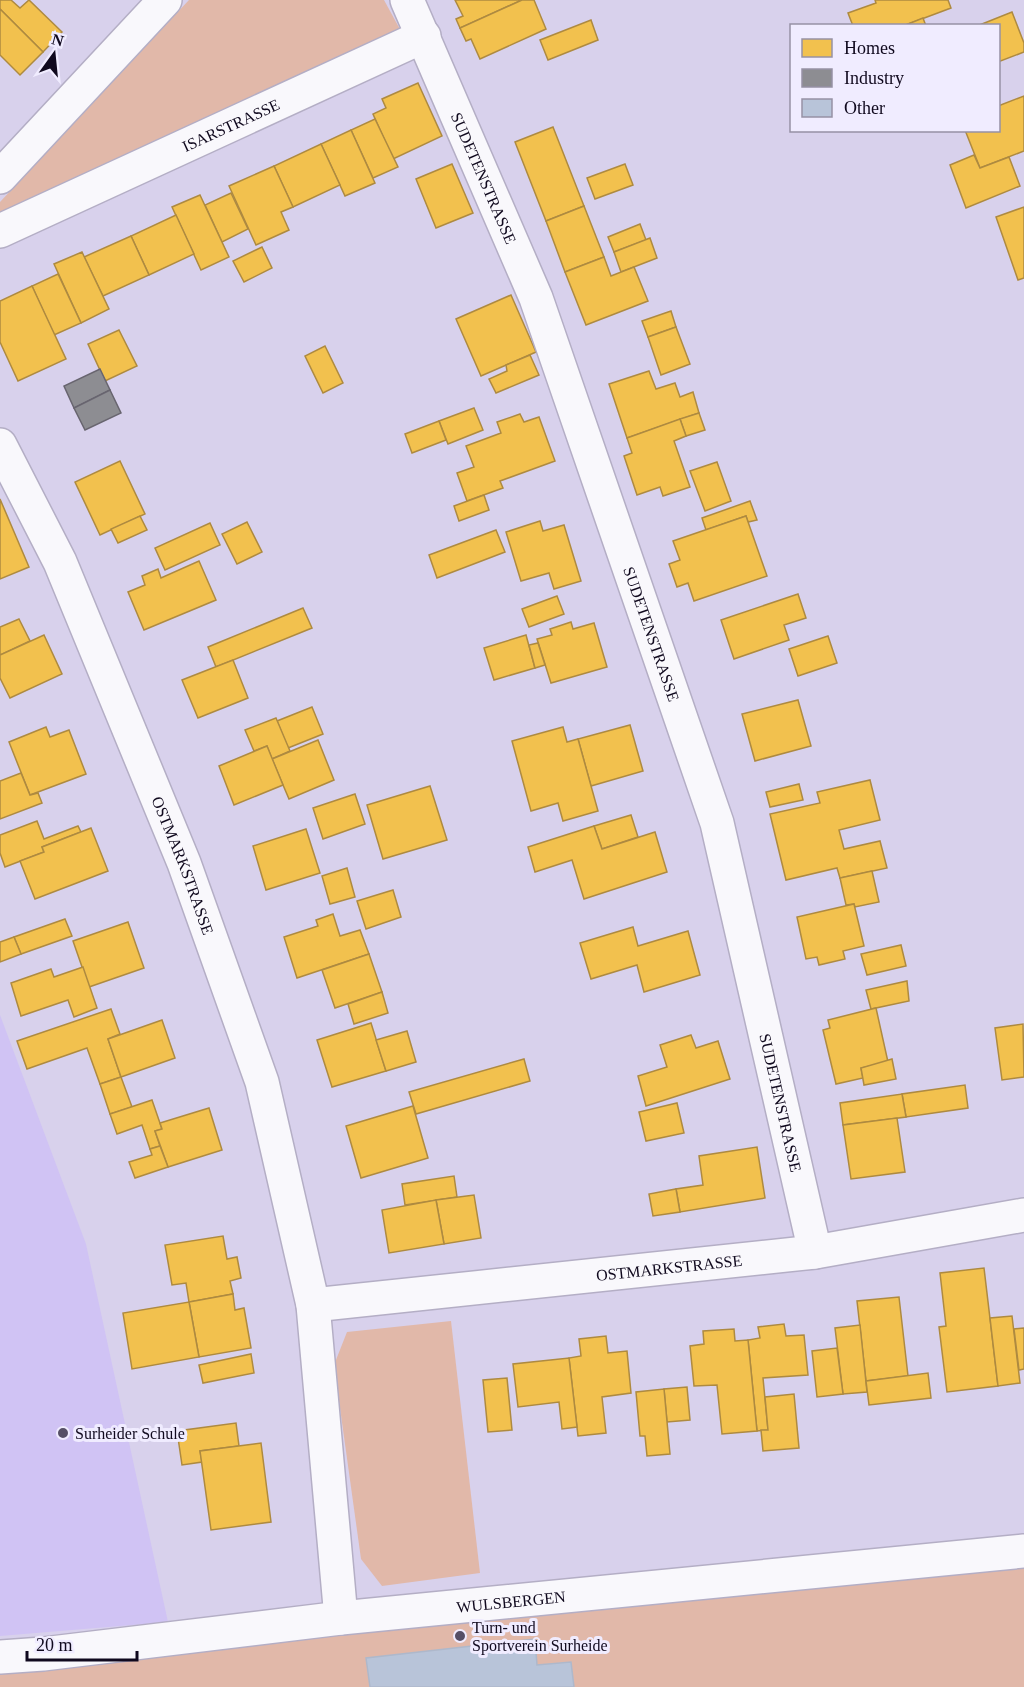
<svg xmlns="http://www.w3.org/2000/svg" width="1024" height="1687" font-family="'Times New Roman',serif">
	<rect width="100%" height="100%" fill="#d8d1ec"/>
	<polygon fill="#d0c3f4" points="0,1015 86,1244 168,1622 0,1636"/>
	<g fill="#e1b8a9">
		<polygon points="189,0 384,0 402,33 0,220 0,202"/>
		<polygon points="451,1321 480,1573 382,1586 361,1559 334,1365 347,1332"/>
		<polygon points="1024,1564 1024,1687 0,1687 0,1668"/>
	</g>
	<g fill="#f2c14e" stroke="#ae8a40" stroke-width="1.5">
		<polygon points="0,0 11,0 20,8 29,0 62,32 43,52 0,9"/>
		<polygon points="455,0 522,0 460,28 456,19 463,16"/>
		<polygon points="522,0 534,0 546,29 480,59 471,39 466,41 460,28"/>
		<polygon points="875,0 948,0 951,8 903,26 853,26 848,13 876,3"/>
		<polygon points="0,9 43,52 20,75 0,55"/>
		<polygon points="1012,12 1024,43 1024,52 998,62 998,26 977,26"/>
		<polygon points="923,18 926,26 903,26"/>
		<polygon points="591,20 598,40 548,60 540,40"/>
		<polygon points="418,83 442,136 393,159 373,114 386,108 382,99"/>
		<polygon points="1024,96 1024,151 980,168 965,130 998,130 998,106"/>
		<polygon points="375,119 398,167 373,178 351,130"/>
		<polygon points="553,127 584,206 546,221 515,142"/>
		<polygon points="351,130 375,183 345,196 321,144"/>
		<polygon points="321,144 340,185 293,207 274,166"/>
		<polygon points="974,155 980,168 1009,157 1020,186 966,208 950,165"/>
		<polygon points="452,164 473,213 436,228 416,179"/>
		<polygon points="625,164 633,185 595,199 587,178"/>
		<polygon points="274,166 293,207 281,212 289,230 256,245 229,186"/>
		<polygon points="231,193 248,229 222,242 205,205"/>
		<polygon points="200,195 229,257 201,270 172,207"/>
		<polygon points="584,206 604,257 565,272 546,221"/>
		<polygon points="1024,207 1024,278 1018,280 996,217"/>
		<polygon points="176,215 194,254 149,275 131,236"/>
		<polygon points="640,224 646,240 614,252 608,237"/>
		<polygon points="131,236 149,275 103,296 84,257"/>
		<polygon points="650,238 657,258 621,272 614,252"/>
		<polygon points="262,247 272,268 244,282 233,261"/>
		<polygon points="82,252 109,309 81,323 54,264"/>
		<polygon points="604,257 611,276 634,267 648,301 586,325 565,272"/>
		<polygon points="58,274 81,323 54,335 32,286"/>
		<polygon points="32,286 66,359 18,381 0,342 0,301"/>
		<polygon points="511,295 536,352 481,376 456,319"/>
		<polygon points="671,311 676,327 648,337 642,321"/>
		<polygon points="676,327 690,364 661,375 648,337"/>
		<polygon points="119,330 137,366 105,381 88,344"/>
		<polygon points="325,346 343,383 323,393 305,356"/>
		<polygon points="530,355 539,375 496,393 489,379 507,371 506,365"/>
		<polygon points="649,371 656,389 675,383 680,397 693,392 699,413 627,438 609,384"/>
		<polygon points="474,408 483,430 448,444 439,421"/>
		<polygon points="699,413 705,430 686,436 680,419"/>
		<polygon points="520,414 524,422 539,417 555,461 500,481 503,488 467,501 457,473 474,467 466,446 501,433 497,422"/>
		<polygon points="680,419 686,436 674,441 690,487 663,496 660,487 637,495 624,456 632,453 627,438"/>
		<polygon points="439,421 446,440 412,453 405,434"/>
		<polygon points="120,461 145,514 100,535 75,482"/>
		<polygon points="717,462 731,501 705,511 690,471"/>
		<polygon points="484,495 489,510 459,521 454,506"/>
		<polygon points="0,499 29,567 0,579"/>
		<polygon points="750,501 757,520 748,522 746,516 706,530 702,518"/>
		<polygon points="140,516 147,530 118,543 111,529"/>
		<polygon points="746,516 767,576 694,601 688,583 677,587 669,564 680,560 673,541"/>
		<polygon points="540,521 543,531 564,525 581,581 554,589 549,573 521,581 506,532"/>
		<polygon points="247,522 262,552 237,564 222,534"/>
		<polygon points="210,523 220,545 165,570 155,548"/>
		<polygon points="496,530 505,552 437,578 429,555"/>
		<polygon points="199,561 216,600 144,630 128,592 145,585 142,576 158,569 161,578"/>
		<polygon points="798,594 806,618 784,625 789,640 734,659 721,620"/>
		<polygon points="557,596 564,614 529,627 522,609"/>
		<polygon points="303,608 312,628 216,667 208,647"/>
		<polygon points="19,619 30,641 0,655 0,627"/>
		<polygon points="571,622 573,629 594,623 607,667 551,683 537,639 552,635 550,629"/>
		<polygon points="44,635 62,674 10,698 0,678 0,655"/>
		<polygon points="526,635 535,668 494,680 484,648"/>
		<polygon points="828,636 837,663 798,676 789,649"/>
		<polygon points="538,643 545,665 535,668 529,645"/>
		<polygon points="233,660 248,698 198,718 182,680"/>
		<polygon points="798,700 811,746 755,761 742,714"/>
		<polygon points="312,707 323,734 288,748 277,721"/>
		<polygon points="276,718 290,751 272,759 267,746 254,751 245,730"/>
		<polygon points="630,725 643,771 591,786 578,739"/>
		<polygon points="46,727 50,737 69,730 86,774 30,795 9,742"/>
		<polygon points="563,727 567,742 578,739 598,811 563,821 558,803 531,811 512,741"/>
		<polygon points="318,740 334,780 289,799 272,759"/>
		<polygon points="267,746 283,785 234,805 219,766"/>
		<polygon points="21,773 30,795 38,793 42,803 0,819 0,781"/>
		<polygon points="870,780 880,820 839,830 844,849 880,841 887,868 840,878 837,868 786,880 770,814 820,803 817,792"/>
		<polygon points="799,784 803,800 770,807 766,792"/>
		<polygon points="430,786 447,840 383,859 367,805"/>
		<polygon points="355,794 365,824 323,839 313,808"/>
		<polygon points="631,815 638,837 602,849 594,826"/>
		<polygon points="37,821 44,839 78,826 81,832 42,847 44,852 5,867 0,853 0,835"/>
		<polygon points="594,826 602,849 655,832 667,872 584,899 572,860 535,872 528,847"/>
		<polygon points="91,828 108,871 35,899 20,861 44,852 42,847"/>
		<polygon points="306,829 320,873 266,890 253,846"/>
		<polygon points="347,868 355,897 330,904 322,876"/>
		<polygon points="872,871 879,902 855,907 854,904 846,905 840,878"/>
		<polygon points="393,890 401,917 366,929 357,901"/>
		<polygon points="854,904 864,946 843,951 845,959 819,965 817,957 806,959 797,917"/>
		<polygon points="333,914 340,936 360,930 369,954 297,978 284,937 318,926 316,920"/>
		<polygon points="65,919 72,936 21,954 14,937"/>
		<polygon points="128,922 144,968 89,987 73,941"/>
		<polygon points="633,927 638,946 688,931 700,975 644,992 637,965 591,979 580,943"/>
		<polygon points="14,937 21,954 0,962 0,942"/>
		<polygon points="901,945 906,966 867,975 861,954"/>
		<polygon points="369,954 382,992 335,1008 322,970"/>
		<polygon points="83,967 97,1008 74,1017 68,1000 21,1016 11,983 51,969 54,977"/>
		<polygon points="907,981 909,1001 871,1009 866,990"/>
		<polygon points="382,992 388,1013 354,1024 348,1004"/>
		<polygon points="876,1008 888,1062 861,1068 863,1078 836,1084 823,1030 830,1028 828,1020"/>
		<polygon points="111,1009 120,1034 108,1039 121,1077 100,1084 87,1048 27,1069 17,1041"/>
		<polygon points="162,1020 175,1058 121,1077 108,1039"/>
		<polygon points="371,1023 386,1071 332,1087 317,1040"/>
		<polygon points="1023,1024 1024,1077 1002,1080 995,1028"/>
		<polygon points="407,1031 416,1062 386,1071 376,1040"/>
		<polygon points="691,1035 696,1048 718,1041 730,1079 646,1106 638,1076 667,1067 660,1045"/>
		<polygon points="524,1059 530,1081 416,1114 409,1092"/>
		<polygon points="892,1059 896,1079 864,1085 861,1068"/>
		<polygon points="121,1077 132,1107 110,1114 100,1084"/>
		<polygon points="965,1085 968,1108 906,1117 902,1094"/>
		<polygon points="902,1094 906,1117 843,1125 840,1103"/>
		<polygon points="152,1100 162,1129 155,1131 160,1146 150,1149 142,1125 117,1134 110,1114"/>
		<polygon points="677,1103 684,1133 646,1141 639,1112"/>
		<polygon points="413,1106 428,1158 361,1178 346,1126"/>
		<polygon points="209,1108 222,1150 168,1167 155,1131 162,1129 160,1123"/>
		<polygon points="897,1118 905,1172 851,1179 843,1125"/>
		<polygon points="160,1146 168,1167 135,1178 129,1162 152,1155 150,1149"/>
		<polygon points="757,1147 765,1198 680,1212 676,1189 703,1185 699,1156"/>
		<polygon points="454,1176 457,1197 405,1205 402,1184"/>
		<polygon points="676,1189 680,1212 653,1216 649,1194"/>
		<polygon points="474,1195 481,1238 444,1244 436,1200"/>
		<polygon points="436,1200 444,1244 389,1253 382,1210"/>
		<polygon points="223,1236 227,1259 237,1257 241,1278 230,1281 233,1294 189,1302 186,1283 172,1285 165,1245"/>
		<polygon points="984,1268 998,1386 947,1392 939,1327 946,1326 940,1273"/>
		<polygon points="233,1294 235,1310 244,1308 251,1348 199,1357 189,1302"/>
		<polygon points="899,1297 908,1376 866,1381 857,1301"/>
		<polygon points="189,1302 199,1357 132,1369 123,1313"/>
		<polygon points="1012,1316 1020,1383 998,1386 990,1318"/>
		<polygon points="784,1324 786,1336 804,1335 808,1375 763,1378 768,1430 757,1431 748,1340 760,1338 758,1327"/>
		<polygon points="860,1325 867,1392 843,1394 835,1328"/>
		<polygon points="1024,1328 1024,1369 1019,1370 1014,1329"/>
		<polygon points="734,1329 735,1341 748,1340 757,1431 722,1434 717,1385 694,1386 690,1346 704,1344 703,1331"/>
		<polygon points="606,1336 608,1353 627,1351 631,1393 602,1397 606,1433 578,1436 569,1358 581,1356 579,1339"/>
		<polygon points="837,1348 843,1394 817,1397 812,1351"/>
		<polygon points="251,1354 254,1373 203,1383 199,1365"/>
		<polygon points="569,1358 577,1427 562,1429 559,1402 518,1407 513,1364"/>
		<polygon points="928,1373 931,1398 869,1405 866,1381"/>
		<polygon points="507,1378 512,1430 488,1432 483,1380"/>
		<polygon points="687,1387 690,1420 667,1422 664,1389"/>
		<polygon points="664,1389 670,1454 647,1456 645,1436 640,1436 636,1392"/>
		<polygon points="794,1394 799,1448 763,1451 761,1430 768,1430 765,1397"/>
		<polygon points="236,1423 239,1446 200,1451 202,1462 182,1465 177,1431"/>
		<polygon points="261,1443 271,1522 211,1530 200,1451"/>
	</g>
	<g fill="#8d8d92" stroke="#68656f" stroke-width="1.5">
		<polygon points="100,369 110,390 74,408 64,386"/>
		<polygon points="110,390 121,413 85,430 74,408"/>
	</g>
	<polygon fill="#b8c4d9" stroke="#aeb8cb" stroke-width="1.5" points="535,1639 537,1665 571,1662 574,1687 370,1687 366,1658"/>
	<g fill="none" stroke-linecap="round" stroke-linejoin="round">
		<defs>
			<g id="minor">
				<path id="s1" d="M407 0 536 298 717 823 815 1252"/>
				<polyline points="0,177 165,0"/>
				<path id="s2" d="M0 231 424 36"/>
				<path id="s3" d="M0 445 60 562 184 863 262 1082 313 1305 341 1618"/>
				<path id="s4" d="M313 1305 815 1252 1024 1215"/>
				<path id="s5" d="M0 1657 43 1654 341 1618 1024 1551"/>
			</g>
		</defs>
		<use href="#minor" stroke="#b4aec5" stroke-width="36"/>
		<use href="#minor" stroke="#f9f8fc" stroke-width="33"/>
	</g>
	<g fill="#564f66" stroke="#f0ecff" stroke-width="2">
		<circle cx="63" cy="1433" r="6"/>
		<circle cx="460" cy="1636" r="6"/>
	</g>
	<g text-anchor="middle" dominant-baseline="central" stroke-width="6" stroke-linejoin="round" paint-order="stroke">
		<g font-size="16" fill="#10091e" stroke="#f0ecff">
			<text stroke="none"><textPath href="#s2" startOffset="254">ISARSTRASSE</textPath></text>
			<text stroke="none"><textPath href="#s1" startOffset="194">SUDETENSTRASSE</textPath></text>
			<text stroke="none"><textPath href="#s1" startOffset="680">SUDETENSTRASSE</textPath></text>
			<text stroke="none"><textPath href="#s3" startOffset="459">OSTMARKSTRASSE</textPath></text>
			<text stroke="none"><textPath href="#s1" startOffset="1167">SUDETENSTRASSE</textPath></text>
			<text stroke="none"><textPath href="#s4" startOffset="358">OSTMARKSTRASSE</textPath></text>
			<text stroke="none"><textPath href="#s5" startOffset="514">WULSBERGEN</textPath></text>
		</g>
		<g font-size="16" fill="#10091e" stroke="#f0ecff" text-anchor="start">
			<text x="75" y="1433">Surheider Schule</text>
			<text x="472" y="1627">Turn- und<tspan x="472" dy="18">Sportverein Surheide</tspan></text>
		</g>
	</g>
	<rect x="790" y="24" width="210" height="108" fill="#f0ecff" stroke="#9691a5" stroke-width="1.5"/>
	<rect x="802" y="39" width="30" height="18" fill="#f2c14e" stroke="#9691a5" stroke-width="1.5"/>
	<text x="844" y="54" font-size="18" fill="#10091e">Homes</text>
	<rect x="802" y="69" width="30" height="18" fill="#8d8d92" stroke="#9691a5" stroke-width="1.5"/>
	<text x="844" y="84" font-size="18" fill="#10091e">Industry</text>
	<rect x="802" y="99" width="30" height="18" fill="#b8c4d9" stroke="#9691a5" stroke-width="1.5"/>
	<text x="844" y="114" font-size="18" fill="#10091e">Other</text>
	<g transform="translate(54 54) rotate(15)" stroke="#f0ecff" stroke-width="4.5" paint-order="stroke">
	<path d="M0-4.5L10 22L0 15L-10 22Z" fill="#10091e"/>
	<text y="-9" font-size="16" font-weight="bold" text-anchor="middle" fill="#10091e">N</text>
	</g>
	<path d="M27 1651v9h110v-9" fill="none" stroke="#10091e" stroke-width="3"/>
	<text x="36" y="1651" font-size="18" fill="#10091e" stroke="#f0ecff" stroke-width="4.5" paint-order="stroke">20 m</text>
</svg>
